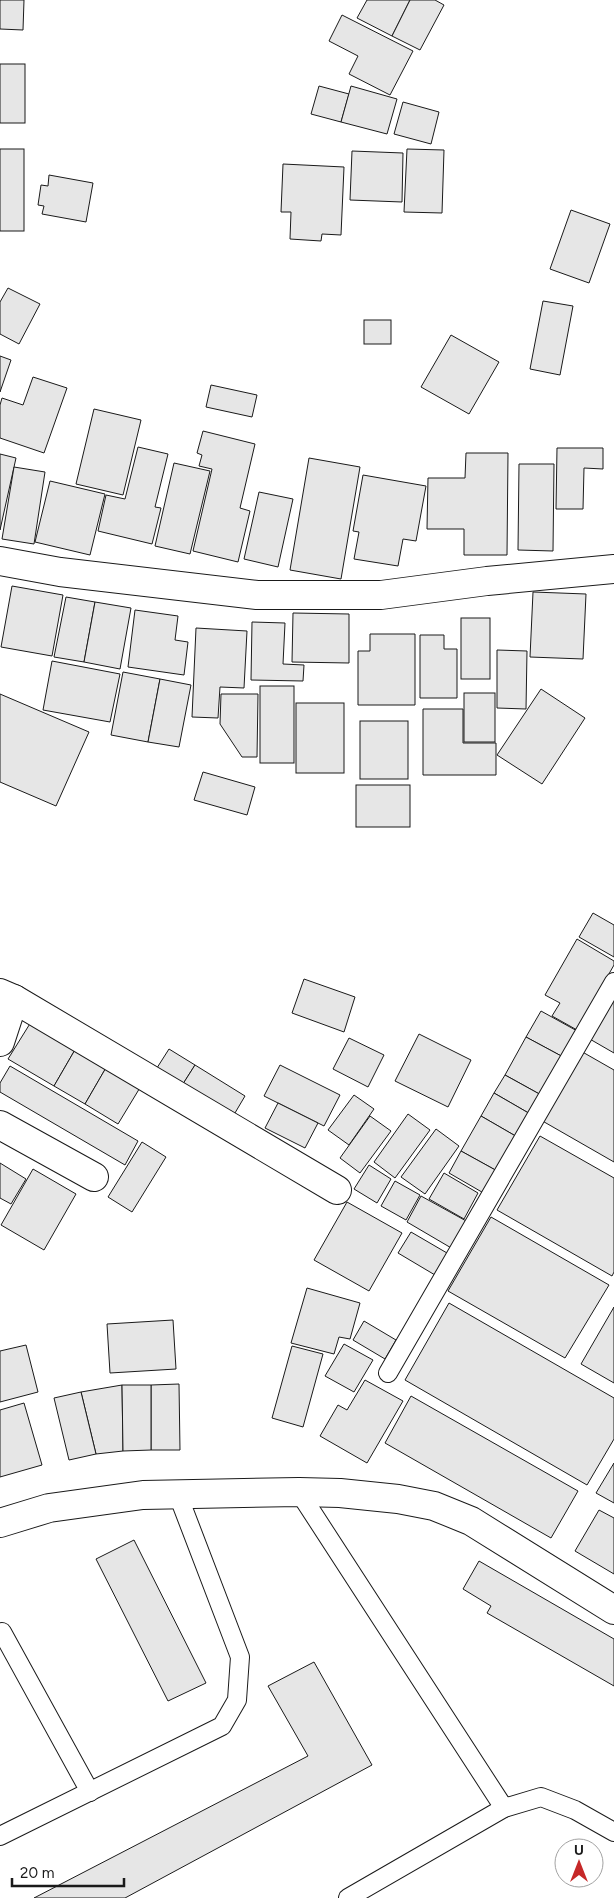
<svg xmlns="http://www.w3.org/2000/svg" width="614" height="1898" font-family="Figtree,sans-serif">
	<rect width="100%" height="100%" fill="#fff"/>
	<g fill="#e6e6e6" stroke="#1a1a1a">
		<polygon points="0,0 24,0 23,30 0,29"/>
		<polygon points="367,0 410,0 392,36 357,18"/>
		<polygon points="410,0 435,0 444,5 420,50 392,36"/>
		<polygon points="342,15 413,51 390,95 349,74 358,56 329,41"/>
		<rect x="0" y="64" width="25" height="59"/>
		<polygon points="319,86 349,94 341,122 311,114"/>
		<polygon points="351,86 397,99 387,134 341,122"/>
		<polygon points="403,102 439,112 431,144 394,134"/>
		<rect x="0" y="149" width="24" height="82"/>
		<polygon points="407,149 444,150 442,213 404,212"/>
		<polygon points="352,151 403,153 402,202 350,200"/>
		<polygon points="283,164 344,167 341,235 322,234 321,241 290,239 291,212 281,212"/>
		<polygon points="49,175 93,183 86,222 42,214 44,206 38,205 41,185 48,186"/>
		<polygon points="571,210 610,224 589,283 550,269"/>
		<polygon points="8,288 40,304 19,344 0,334 0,302"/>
		<polygon points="543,301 573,306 560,375 530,369"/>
		<rect x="364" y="320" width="27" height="24"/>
		<polygon points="451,335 499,362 469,414 421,387"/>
		<polygon points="0,356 11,360 0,392"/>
		<polygon points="33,377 67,388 44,453 0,438 0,405 2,398 23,405"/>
		<polygon points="211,385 257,395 252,417 206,407"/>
		<polygon points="94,409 141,420 123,495 76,484"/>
		<polygon points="203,431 255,444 240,508 250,511 238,562 193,551 212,469 199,466 202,455 197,453"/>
		<polygon points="138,447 168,454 155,507 161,508 152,544 98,531 106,495 125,499"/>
		<polygon points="557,448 603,448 603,469 584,468 583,509 556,509"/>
		<polygon points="466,453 508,453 507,555 464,555 464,529 427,529 428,478 465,478"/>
		<polygon points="0,454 16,458 0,530"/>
		<polygon points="309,458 360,467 341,579 290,570"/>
		<polygon points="174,463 210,471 190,554 155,546"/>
		<polygon points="519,464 554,464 553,551 518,550"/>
		<polygon points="14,467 45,472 34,544 2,539"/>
		<polygon points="363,475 426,486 416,541 403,539 398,566 354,559 359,532 353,531"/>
		<polygon points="50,481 105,494 90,555 35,542"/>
		<polygon points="259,492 293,499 278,567 244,559"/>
		<polygon points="12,586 63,595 52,656 1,647"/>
		<polygon points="533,592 586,594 583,659 530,657"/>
		<polygon points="66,597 95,602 84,662 54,657"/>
		<polygon points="95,602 131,608 120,669 84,662"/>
		<polygon points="135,610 178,616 175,640 188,642 184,675 128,667"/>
		<polygon points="293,613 349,614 349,663 292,662"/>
		<rect x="461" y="618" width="29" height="61"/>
		<polygon points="252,622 285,623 283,664 304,665 303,681 251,680"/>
		<polygon points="196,628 247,631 244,688 220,687 218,718 192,717"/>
		<polygon points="370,634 415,634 415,705 358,705 358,651 370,651"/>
		<polygon points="420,635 444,635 444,649 457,649 457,698 420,698"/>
		<polygon points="497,650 527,651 526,709 497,708"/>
		<polygon points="52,661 120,674 110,722 43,710"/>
		<polygon points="123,672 160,679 148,742 111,735"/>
		<polygon points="160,679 191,685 179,747 148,742"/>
		<rect x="260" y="686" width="34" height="77"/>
		<polygon points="541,689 585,718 542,784 497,755"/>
		<rect x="464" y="693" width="31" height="49"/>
		<polygon points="0,694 89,732 56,806 0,782"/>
		<polygon points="221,694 258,694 257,757 242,757 220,724"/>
		<rect x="296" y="703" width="48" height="70"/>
		<polygon points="423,709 463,709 463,743 496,743 496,775 423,775"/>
		<rect x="360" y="721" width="48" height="58"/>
		<polygon points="203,772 255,787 247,815 194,800"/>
		<rect x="356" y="785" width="54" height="42"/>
		<polygon points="593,913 614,925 614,957 579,937"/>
		<polygon points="577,939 614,961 614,965 577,1030 552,1016 560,1003 545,995"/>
		<polygon points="304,979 355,997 344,1032 292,1013"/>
		<polygon points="614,993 614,1053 588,1038"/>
		<polygon points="541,1011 579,1032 565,1058 526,1037"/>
		<polygon points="31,1022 76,1048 54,1086 8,1059"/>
		<polygon points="419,1034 471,1060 448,1107 395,1081"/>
		<polygon points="526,1037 565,1058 543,1096 505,1075"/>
		<polygon points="349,1038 384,1055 368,1087 333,1069"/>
		<polygon points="76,1048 107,1066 85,1104 54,1086"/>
		<polygon points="169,1049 195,1065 181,1087 155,1071"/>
		<polygon points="579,1050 614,1070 614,1162 539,1119"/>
		<polygon points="195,1065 245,1096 232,1118 181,1087"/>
		<polygon points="280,1065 340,1095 324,1126 264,1096"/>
		<polygon points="10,1066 138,1141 125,1165 0,1092 0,1083"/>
		<polygon points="107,1066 141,1086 118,1124 85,1104"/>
		<polygon points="505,1075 543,1096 532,1115 494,1093"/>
		<polygon points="494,1093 532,1115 519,1138 481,1116"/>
		<polygon points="354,1095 374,1109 349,1145 328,1130"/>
		<polygon points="278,1103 318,1123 305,1148 265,1128"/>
		<polygon points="408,1114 430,1130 395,1178 374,1162"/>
		<polygon points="370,1116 391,1131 360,1173 340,1158"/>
		<polygon points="481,1116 519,1138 499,1172 461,1151"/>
		<polygon points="436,1129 459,1146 425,1194 401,1177"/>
		<polygon points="540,1136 614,1178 614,1272 612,1276 497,1210"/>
		<polygon points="142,1142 166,1157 132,1212 108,1197"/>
		<polygon points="461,1151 499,1172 487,1195 449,1173"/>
		<polygon points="0,1163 26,1179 11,1204 0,1198"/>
		<polygon points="369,1165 391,1179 377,1203 354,1189"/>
		<polygon points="33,1169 76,1194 44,1250 1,1225"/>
		<polygon points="444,1173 478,1193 464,1219 429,1199"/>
		<polygon points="395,1181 420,1195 406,1220 381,1206"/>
		<polygon points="421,1196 468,1222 453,1249 407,1222"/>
		<polygon points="347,1202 402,1233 369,1291 314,1260"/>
		<polygon points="491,1217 609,1285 565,1358 448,1291"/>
		<polygon points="411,1232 447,1253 435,1275 398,1253"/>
		<polygon points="307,1288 360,1303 350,1339 339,1337 334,1354 291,1343"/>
		<polygon points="449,1303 614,1398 614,1439 587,1485 405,1380"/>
		<polygon points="614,1307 614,1383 581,1364"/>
		<polygon points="173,1320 176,1369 110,1373 107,1324"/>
		<polygon points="364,1321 396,1340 385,1359 353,1340"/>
		<polygon points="344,1344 373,1360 354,1392 325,1376"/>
		<polygon points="26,1345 38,1392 0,1402 0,1351"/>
		<polygon points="292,1346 323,1354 303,1427 272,1418"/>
		<polygon points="365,1380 403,1401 367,1463 320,1436 338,1405 347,1410"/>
		<polygon points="179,1384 180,1450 151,1450 151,1385"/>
		<polygon points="122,1385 123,1451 96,1454 81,1392"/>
		<polygon points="122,1385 151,1385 151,1450 123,1451"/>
		<polygon points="81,1392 96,1454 69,1460 54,1398"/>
		<polygon points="411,1396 578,1491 551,1538 385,1443"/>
		<polygon points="24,1403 42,1465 0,1477 0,1410"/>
		<polygon points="614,1463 614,1503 596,1493"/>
		<polygon points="599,1510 614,1518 614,1574 575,1551"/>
		<polygon points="134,1540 206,1683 168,1701 96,1559"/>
		<polygon points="479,1561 614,1639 614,1686 487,1613 491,1606 463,1589"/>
		<polygon points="314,1662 372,1765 125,1898 34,1898 308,1756 268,1686"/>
	</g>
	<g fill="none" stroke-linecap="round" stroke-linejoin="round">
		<defs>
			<g id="service">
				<polyline points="388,1373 614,982"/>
				<polyline points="299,1492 504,1808"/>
				<polyline points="2,1632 90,1792"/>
				<polyline points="0,1836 222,1726 237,1700 240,1657 178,1495"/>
				<polyline points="348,1898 504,1808 541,1797 575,1810 614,1832"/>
			</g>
			<g id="minor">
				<polyline points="0,993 14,999 337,1190"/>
				<polyline points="0,1042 14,999"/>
				<polyline points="0,1125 94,1177"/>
			</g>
			<g id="tertiary">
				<polyline points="0,561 60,572 257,595 381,595 487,581 614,569"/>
				<polyline points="0,1523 49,1508 143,1495 299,1492 340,1493 398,1499 434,1506 471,1521 614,1610"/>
			</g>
		</defs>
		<use href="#service" stroke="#1a1a1a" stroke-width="20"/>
		<use href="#minor" stroke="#1a1a1a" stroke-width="30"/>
		<use href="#tertiary" stroke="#1a1a1a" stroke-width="30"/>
		<use href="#service" stroke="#fff" stroke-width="18"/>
		<use href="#minor" stroke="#fff" stroke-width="28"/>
		<use href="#tertiary" stroke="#fff" stroke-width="28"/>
	</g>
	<g transform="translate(579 1863)"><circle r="24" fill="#ffffff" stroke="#a3a3a3"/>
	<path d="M0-4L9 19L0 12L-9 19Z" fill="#c62828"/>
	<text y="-8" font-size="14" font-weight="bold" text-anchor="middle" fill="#1a1a1a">U</text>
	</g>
	<path d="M12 1878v8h112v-8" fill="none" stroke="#1a1a1a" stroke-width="2.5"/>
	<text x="20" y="1878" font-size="15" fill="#1a1a1a" stroke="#ffffff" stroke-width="4" paint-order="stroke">20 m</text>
</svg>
